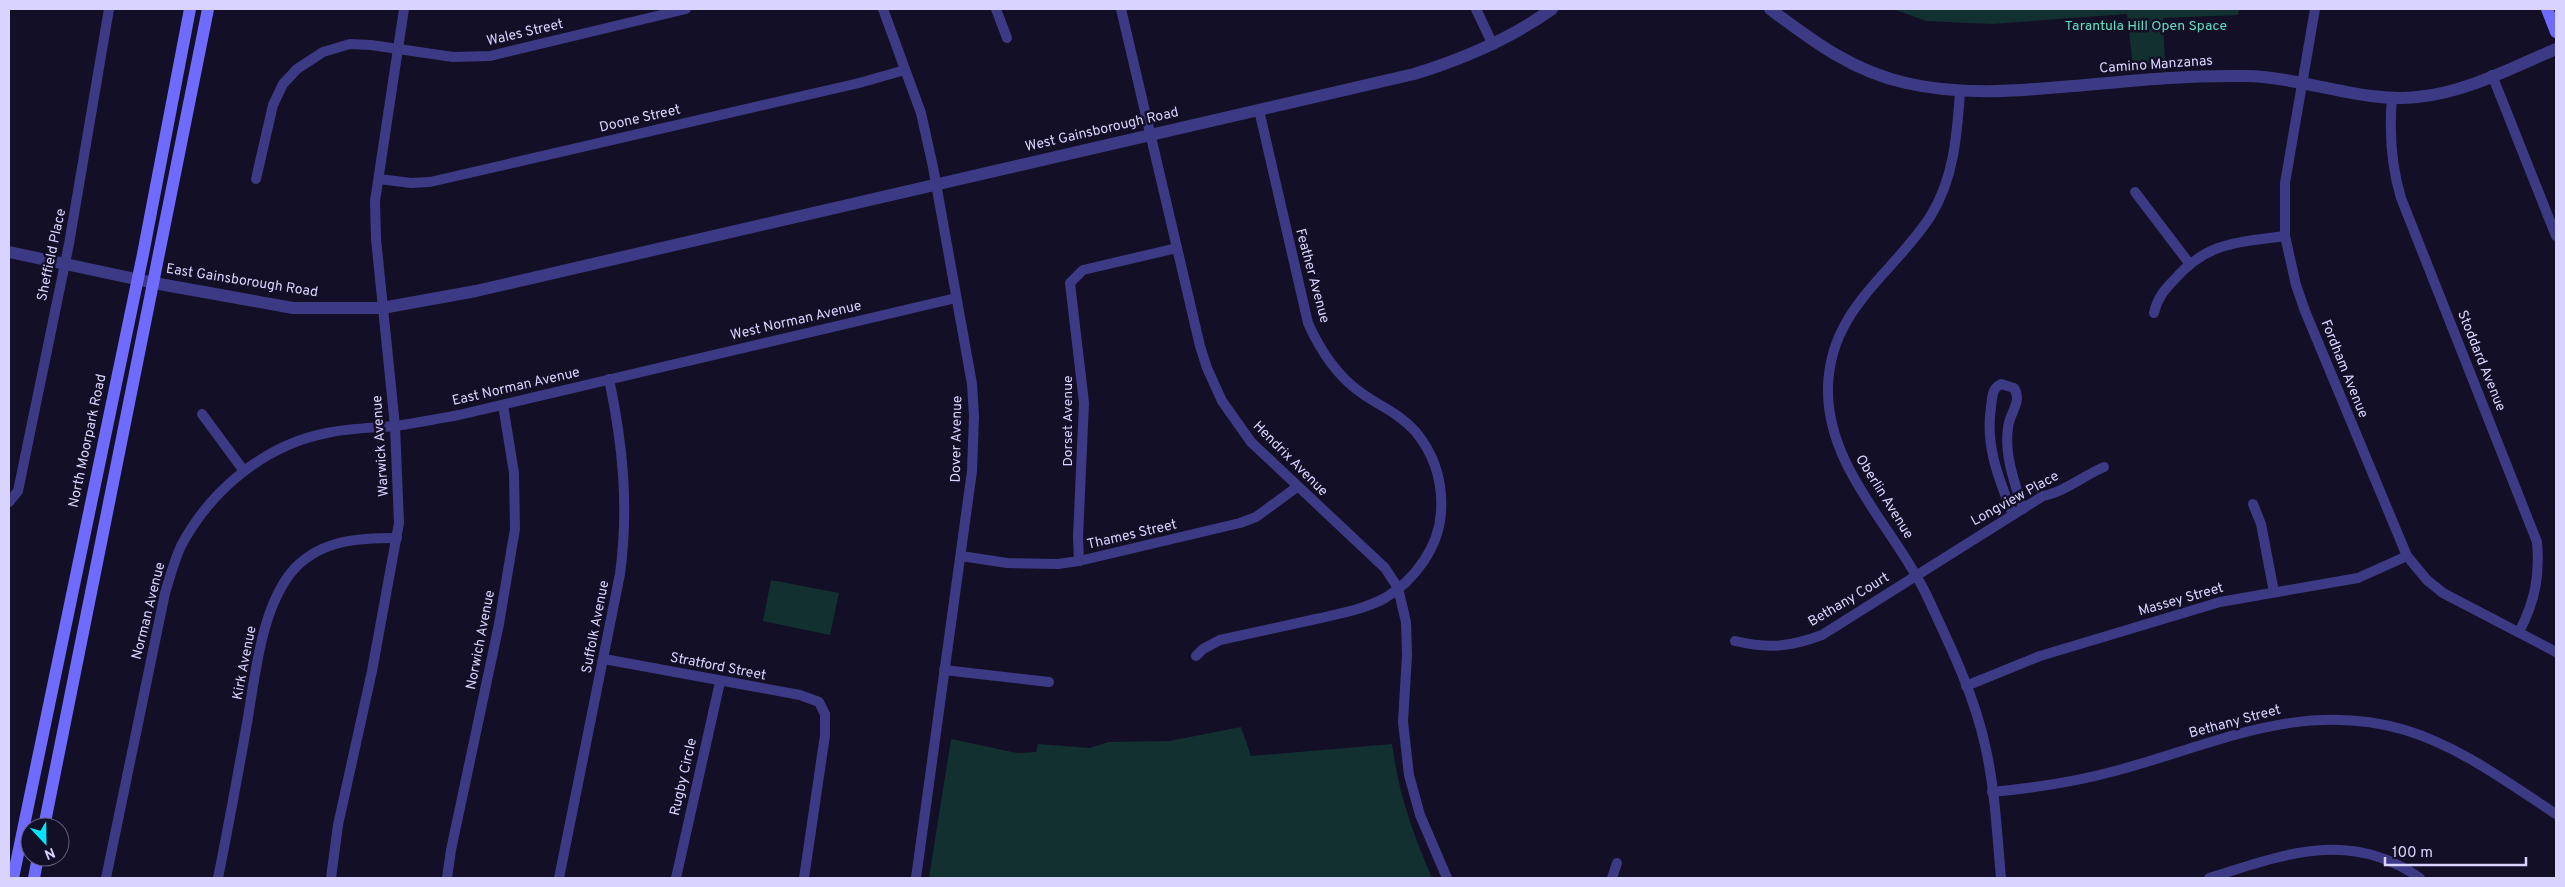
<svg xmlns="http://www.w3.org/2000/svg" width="2565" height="887" font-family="Overpass,sans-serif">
	<rect width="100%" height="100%" fill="#130f26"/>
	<g fill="#12302f">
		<polygon points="1893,9 2239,9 2238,15 2163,18 2165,65 2133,67 2127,14 1992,24 1926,21"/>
		<polygon points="771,580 839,593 830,635 763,621"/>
		<path d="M1241 727 1251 756 1392 744C1399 795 1412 831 1432 878H929L951 739 1017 753 1036 752 1038 744 1090 748 1108 742 1169 741Z"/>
	</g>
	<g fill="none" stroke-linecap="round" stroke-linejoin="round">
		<g stroke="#3d3a85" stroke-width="10">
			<polyline points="883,9 921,113 933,167 972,384 974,416 972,471 916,878"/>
			<polyline points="996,9 1007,38"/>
			<polyline points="1121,9 1200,346 1207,368 1222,401 1251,442 1385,568 1398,588 1406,622 1407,655 1403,722 1409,775 1420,815 1447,878"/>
			<polyline points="1476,9 1493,45"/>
			<polyline points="2315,9 2285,183 2285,236 2296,285 2305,311 2407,556 2427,580 2443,593 2556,652"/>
			<polyline points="2492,75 2556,236"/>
			<path d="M1960 92C1957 135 1954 179 1930 217 1891 276 1830 309 1828 387 1826 468 1895 528 1927 596 1949 643 1974 694 1985 745 1995 788 1997 834 2001 878"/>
			<path d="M2392 98C2389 133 2391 165 2401 198L2537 542C2540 575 2535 602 2519 632"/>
			<polyline points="256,179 273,105 283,84 297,69 323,52 350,44 371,45 453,57 490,56 686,9"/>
			<polyline points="379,179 411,183 430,182 859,83 905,70"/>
			<polyline points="2135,192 2189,263"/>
			<path d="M2154 313C2157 299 2164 290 2174 280 2208 241 2237 243 2285 236"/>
			<polyline points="202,414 244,471"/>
			<polyline points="9,502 18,491 69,244 109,9"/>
			<polyline points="2253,504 2261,524 2274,592"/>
			<path d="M2013 515C1999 479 1985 447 1991 407 1992 398 1992 388 2001 384L2014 388C2023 402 2009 413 2008 428 2004 455 2015 484 2023 509"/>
			<polyline points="961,556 1007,563 1058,564 1079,561 1240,523 1256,517 1297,487"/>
			<polyline points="1079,561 1078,537 1084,403 1070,283 1083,270 1177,248"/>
			<path d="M1735 641C1769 649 1790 647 1822 635L2043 496C2064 492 2083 476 2104 467"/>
			<path d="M1196 656 1203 649 1220 640C1252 633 1284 626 1316 619 1338 614 1365 609 1385 598 1415 580 1439 547 1441 512 1443 481 1435 455 1415 431 1399 413 1379 406 1360 392 1335 374 1320 350 1308 323L1259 110"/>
			<polyline points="604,659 800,695 819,702 825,714 825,735 804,878"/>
			<polyline points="944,670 1049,682"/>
			<polyline points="1966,686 2040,656 2220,602 2358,578 2407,556"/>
			<path d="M1992 792C2034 788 2075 782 2115 771 2213 745 2301 699 2405 730 2461 747 2508 783 2556 814"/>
			<path d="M106 878 165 593C170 577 174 561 181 546 210 491 264 445 327 433 349 428 372 428 395 426 416 423 437 419 459 415L956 298"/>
			<path d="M218 878C228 829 237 779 246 729 255 680 260 606 295 568 323 539 360 538 397 538"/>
			<polyline points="331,878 338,825 372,671 399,523 395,426 376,239 375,201 404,9"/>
			<polyline points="447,878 451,850 499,624 515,529 514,473 503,405"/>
			<path d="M559 878 620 574C629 507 623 445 609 379"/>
			<polyline points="676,878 720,682"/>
			<polyline points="1612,878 1617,863"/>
			<path d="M2209 878C2283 855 2349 828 2420 878"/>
		</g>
		<g stroke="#3d3a85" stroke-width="12">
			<path d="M1770 9C1813 41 1852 71 1906 83 1967 97 2024 90 2086 85 2139 80 2192 75 2246 76 2303 77 2360 103 2417 97 2464 93 2512 68 2556 49"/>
			<path d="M9 252 154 283 293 308H382L476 291 1414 74C1463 59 1510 39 1552 9"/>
		</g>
		<g stroke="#6f6bff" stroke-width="12">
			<polyline points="2547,9 2556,32"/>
			<polyline points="44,827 208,9"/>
			<polyline points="13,878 143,254 190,9"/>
			<polyline points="34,878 38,857"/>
		</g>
	</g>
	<g text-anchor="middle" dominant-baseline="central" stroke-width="5" stroke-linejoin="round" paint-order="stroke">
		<g font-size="14" fill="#5fe0c0" stroke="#130f26">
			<text x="2146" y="26">Tarantula Hill Open Space</text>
		</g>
		<g font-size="14" fill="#d9d4ff" stroke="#130f26">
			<text transform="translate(525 33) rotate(-13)">Wales Street</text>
			<text transform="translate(2156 65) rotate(-4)">Camino Manzanas</text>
			<text transform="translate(640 119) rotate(-13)">Doone Street</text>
			<text transform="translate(1102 130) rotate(-13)">West Gainsborough Road</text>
			<text transform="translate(52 255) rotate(-78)">Sheffield Place</text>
			<text transform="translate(1312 276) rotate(75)">Feather Avenue</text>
			<text transform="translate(242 281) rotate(9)">East Gainsborough Road</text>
			<text transform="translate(796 321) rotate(-13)">West Norman Avenue</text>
			<text transform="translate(2481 361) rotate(68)">Stoddard Avenue</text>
			<text transform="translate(2344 369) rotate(68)">Fordham Avenue</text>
			<text transform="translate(516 387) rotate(-13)">East Norman Avenue</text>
			<text transform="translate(1068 421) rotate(-90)">Dorset Avenue</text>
			<text transform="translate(957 439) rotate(-89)">Dover Avenue</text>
			<text transform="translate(88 441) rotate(-78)">North Moorpark Road</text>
			<text transform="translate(381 446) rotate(-94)">Warwick Avenue</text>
			<text transform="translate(1290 459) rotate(45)">Hendrix Avenue</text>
			<text transform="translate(1884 497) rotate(58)">Oberlin Avenue</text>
			<text transform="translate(2015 499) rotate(-29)">Longview Place</text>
			<text transform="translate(1132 535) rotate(-13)">Thames Street</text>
			<text transform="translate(1849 600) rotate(-31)">Bethany Court</text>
			<text transform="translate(2181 600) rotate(-16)">Massey Street</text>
			<text transform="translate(149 611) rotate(-76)">Norman Avenue</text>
			<text transform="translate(596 627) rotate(-79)">Suffolk Avenue</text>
			<text transform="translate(481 640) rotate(-79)">Norwich Avenue</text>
			<text transform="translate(245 663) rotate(-79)">Kirk Avenue</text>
			<text transform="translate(718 667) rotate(11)">Stratford Street</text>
			<text transform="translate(2235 722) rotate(-15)">Bethany Street</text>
			<text transform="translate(684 777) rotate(-77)">Rugby Circle</text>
		</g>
	</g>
	<rect width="2565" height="887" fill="none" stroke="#d9d4ff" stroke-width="20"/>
	<g transform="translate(45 842) rotate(158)"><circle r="24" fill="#130f26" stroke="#625e7d"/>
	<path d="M0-4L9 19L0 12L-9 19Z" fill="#00e5ff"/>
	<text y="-8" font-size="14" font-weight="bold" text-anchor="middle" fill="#d9d4ff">N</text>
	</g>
	<path d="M2385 857v8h141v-8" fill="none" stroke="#d9d4ff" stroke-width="2.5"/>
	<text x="2392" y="857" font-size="15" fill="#d9d4ff" stroke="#130f26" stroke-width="4" paint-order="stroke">100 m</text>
</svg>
